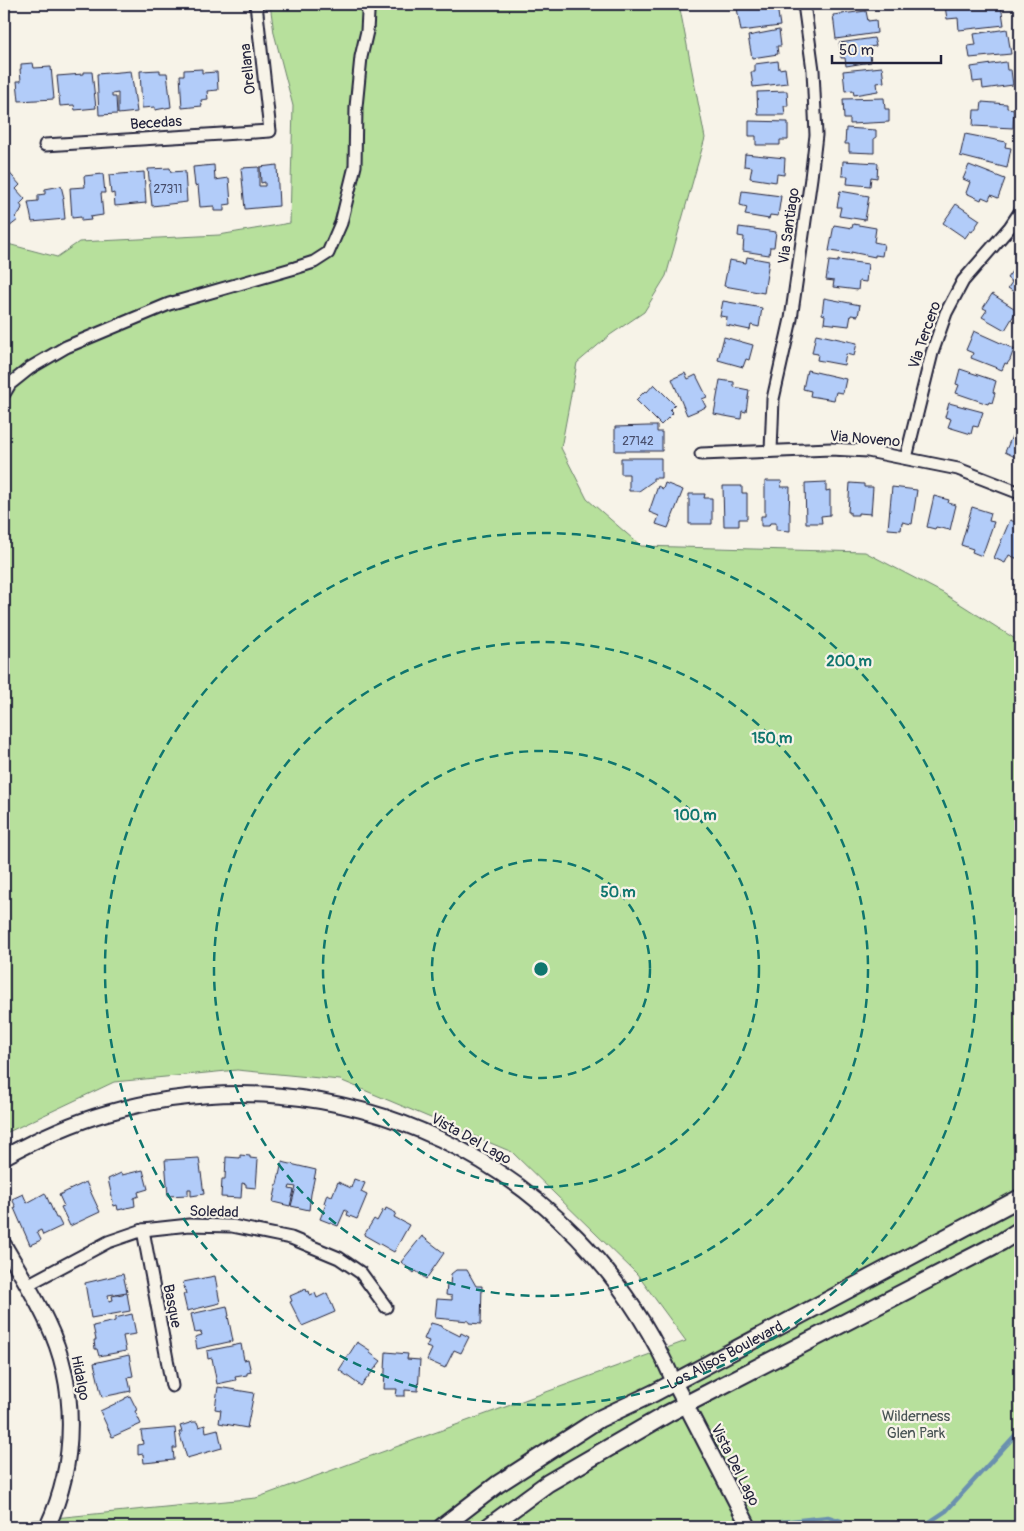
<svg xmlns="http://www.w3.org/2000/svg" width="1024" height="1531" font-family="Pangolin,sans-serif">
	<rect width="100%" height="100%" fill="#f7f3e8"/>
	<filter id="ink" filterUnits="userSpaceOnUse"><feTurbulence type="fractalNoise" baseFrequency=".02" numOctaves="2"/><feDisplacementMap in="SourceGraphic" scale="10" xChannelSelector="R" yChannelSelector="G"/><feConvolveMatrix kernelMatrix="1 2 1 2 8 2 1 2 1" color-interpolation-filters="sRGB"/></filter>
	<g filter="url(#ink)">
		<polygon fill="#b7e09c" stroke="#6c816c" points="270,4 679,4 705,138 666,276 644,312 610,335 577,363 561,448 587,499 641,546 865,552 943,593 1020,642 1020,1527 4,1527 4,1523 256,1498 686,1341 637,1274 512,1152 340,1080 237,1070 114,1082 4,1134 4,243 57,257 79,242 219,235 290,223 293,106 274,33"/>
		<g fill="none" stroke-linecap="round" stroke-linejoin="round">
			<g stroke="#6b90af" stroke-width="4.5">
				<polyline points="770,1527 782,1522 828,1517 860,1527"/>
				<polyline points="922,1527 946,1511 1020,1430"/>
			</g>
		</g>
		<g fill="#b2ccf9" stroke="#22223b">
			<polygon points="761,4 769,4 769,8 777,6 780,26 741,31 737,8"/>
			<polygon points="837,4 873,4 838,9"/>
			<polygon points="956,4 956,5 968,4 993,4 994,6 1001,5 1004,25 959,30 958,18 947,19 945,6"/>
			<polygon points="866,11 868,21 876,20 877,33 836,39 833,15"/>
			<polygon points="1007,29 1011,54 970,58 968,46 976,45 974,34"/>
			<polygon points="779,30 781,46 777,46 778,54 752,58 748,36"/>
			<polygon points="874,38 876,46 869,47 871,62 846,66 845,58 841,58 839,43"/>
			<polygon points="778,61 779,69 785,68 787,83 753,87 751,72 755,72 755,64"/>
			<polygon points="1006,62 1007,70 1011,70 1013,85 983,89 982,81 973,82 971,67"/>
			<polygon points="33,63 34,68 51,67 54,99 19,101 17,81 21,81 20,69 21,69 21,64"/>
			<polygon points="882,67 884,82 877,83 878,91 854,95 853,90 845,91 843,71"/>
			<polygon points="202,69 202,73 217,72 218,90 207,91 208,99 201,100 202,106 182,108 180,75 184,75 184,70"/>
			<polygon points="160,70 160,73 167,73 171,107 155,110 155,107 142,108 140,71"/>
			<polygon points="4,71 9,88 4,89"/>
			<polygon points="131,71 137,112 118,114 118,93 112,94 112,97 116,97 117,114 99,115 97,74"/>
			<polygon points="83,72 92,72 96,108 75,110 74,105 60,106 57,76 83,74"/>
			<polygon points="787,91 788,106 784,106 785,115 758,115 757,92"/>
			<polygon points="884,98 885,109 889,109 889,122 850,124 850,119 844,119 843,99"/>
			<polygon points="982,102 1007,104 1007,108 1014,109 1013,128 973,126 974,110 981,110"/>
			<polygon points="749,121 788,122 788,140 780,140 780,145 756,145 756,136 749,136"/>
			<polygon points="846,128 876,130 876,138 874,138 874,153 849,152 849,144 845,144"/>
			<polygon points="965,134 1006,142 1005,147 1011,148 1007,168 960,156"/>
			<polygon points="745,154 785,158 784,175 777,174 776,182 750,178 752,167 744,166"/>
			<polygon points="843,161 878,163 877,178 871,177 870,186 847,184 848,176 842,176"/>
			<polygon points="214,165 215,180 229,178 231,204 224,205 224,211 214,211 214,206 200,207 198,185 195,186 193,167"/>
			<polygon points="277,165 279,206 245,209 241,168 259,167 259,186 265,186 265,182 261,183 260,167"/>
			<polygon points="969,165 1005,179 998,198 991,195 989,200 982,197 981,200 966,193 970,182 963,179"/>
			<polygon points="170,168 171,172 185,171 187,202 152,206 148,169"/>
			<polygon points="6,169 20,185 16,189 25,199 20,204 22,207 20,213 15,217 18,220 9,227 4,223 4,170"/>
			<polygon points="144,172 146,203 115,206 114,193 111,194 109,175"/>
			<polygon points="103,174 105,193 101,193 103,215 90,217 91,220 81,221 81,217 72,218 70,188 85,187 84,176"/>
			<polygon points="61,186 64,198 63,199 65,219 32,222 28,202 38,201 38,195 45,194 45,189"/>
			<polygon points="742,191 781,196 778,216 770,215 769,219 745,215 747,207 740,205"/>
			<polygon points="840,191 869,196 865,220 839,216 841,207 837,207"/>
			<polygon points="956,204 980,220 972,232 970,231 965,238 943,223"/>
			<polygon points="853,224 876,228 874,242 884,244 882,256 875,255 875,257 851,252 851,254 829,251 834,225 852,228"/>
			<polygon points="739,227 776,232 774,247 770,247 769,255 743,251 744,237 738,236"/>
			<polygon points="747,257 769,261 764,293 724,286 729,260 746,263"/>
			<polygon points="838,260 868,264 866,282 859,281 858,290 833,287 834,281 826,280 829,261 838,262"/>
			<polygon points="1018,263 1020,265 1020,296 1008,288 1012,282 1007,278"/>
			<polygon points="992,294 1017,310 1005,330 982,317 987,310 983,308"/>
			<polygon points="824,298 860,305 858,316 851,315 849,326 824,323 825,315 822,314"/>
			<polygon points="723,301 762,308 759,327 751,325 750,330 726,325 727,317 720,316"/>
			<polygon points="974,331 1014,349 1010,360 1007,364 1005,363 1002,370 971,358 973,353 966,350"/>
			<polygon points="816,334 857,343 854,356 846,354 844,365 817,360 818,354 812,353"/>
			<polygon points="724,337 753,345 749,360 746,359 743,367 718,360"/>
			<polygon points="960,369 996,381 993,392 995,393 992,403 989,402 988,404 956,393 959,385 956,384"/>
			<polygon points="807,370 846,379 843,393 836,392 834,400 810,396 811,391 803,389"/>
			<polygon points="685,373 688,379 696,375 707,397 702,399 706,407 687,415 672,379"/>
			<polygon points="720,380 734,382 734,387 749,390 746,412 742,411 741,419 714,414"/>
			<polygon points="654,384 675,405 670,410 673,413 661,425 636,400 645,391 647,392"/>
			<polygon points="949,403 983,412 978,427 973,426 971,434 948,427 951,419 945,417"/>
			<polygon points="1017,425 1020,426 1020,455 1019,458 1016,456 1015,457 1005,452"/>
			<polygon points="648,426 657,426 657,432 662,432 662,451 615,451 615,427"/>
			<polygon points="621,458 661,458 661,478 653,478 653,481 639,491 629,491 629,474 621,474"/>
			<polygon points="765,481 782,481 781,487 790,487 789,513 790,513 790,531 776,530 776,523 770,523 769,526 761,526 761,516 765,516"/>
			<polygon points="826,482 826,491 830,490 830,515 821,516 822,523 806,523 805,483"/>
			<polygon points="665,483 683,490 668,528 656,524 659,516 649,512 658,486 663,489"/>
			<polygon points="850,483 864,484 864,487 873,487 871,514 858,513 858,515 850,515 850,512 848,512"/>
			<polygon points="723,486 742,486 742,493 747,493 747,519 739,519 739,526 724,526"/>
			<polygon points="892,487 917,490 912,524 902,522 901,530 888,529"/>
			<polygon points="689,494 705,494 704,498 712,498 712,524 689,524"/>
			<polygon points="934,496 949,500 948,503 956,505 950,530 936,527 935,529 927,527"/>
			<polygon points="972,507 991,513 989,521 994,522 982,556 972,552 973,549 961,545"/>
			<polygon points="1010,520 1020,524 1020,553 1018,559 1009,555 1005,563 994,558"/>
			<polygon points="240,1155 250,1156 250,1158 258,1159 256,1188 246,1187 246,1184 242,1183 241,1198 221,1197 222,1179 225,1179 226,1157 240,1158"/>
			<polygon points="199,1158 204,1194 191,1196 191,1189 188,1189 188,1195 168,1196 165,1160"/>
			<polygon points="282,1162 316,1170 311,1194 309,1210 291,1206 296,1187 290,1186 289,1189 294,1190 290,1206 273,1202"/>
			<polygon points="143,1170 148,1189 138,1192 139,1196 134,1198 135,1206 118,1210 117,1205 114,1206 108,1179 121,1173 122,1175"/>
			<polygon points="354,1179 365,1183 361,1192 367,1195 357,1219 347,1215 348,1212 345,1210 338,1226 320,1219 326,1204 324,1203 327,1194 332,1196 338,1182 351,1188"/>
			<polygon points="86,1182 100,1212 70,1226 61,1207 64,1206 59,1195"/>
			<polygon points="45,1193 56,1218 58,1218 62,1226 43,1235 41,1230 37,1232 41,1240 30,1245 14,1208 16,1207 12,1199 23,1194 27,1203"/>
			<polygon points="386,1208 396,1213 394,1217 409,1225 394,1252 364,1235 374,1219 377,1221 383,1210 385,1211"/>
			<polygon points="422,1236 444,1253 426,1279 416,1271 414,1273 401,1262"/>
			<polygon points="456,1270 467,1270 476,1286 482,1286 481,1324 469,1323 469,1321 435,1318 437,1299 452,1300 452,1296 446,1295 447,1284 450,1285 451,1274"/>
			<polygon points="123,1274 127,1292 108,1295 109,1301 113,1300 112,1296 127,1293 130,1311 91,1318 85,1283"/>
			<polygon points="215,1276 220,1303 187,1311 183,1294 186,1294 183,1282"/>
			<polygon points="306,1289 307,1292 309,1291 310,1295 315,1293 317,1298 327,1293 335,1312 302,1326 290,1302 292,1301 290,1296"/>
			<polygon points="227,1306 229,1316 228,1316 233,1341 197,1349 195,1337 202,1335 201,1332 195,1333 191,1314"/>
			<polygon points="132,1314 136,1334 123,1336 126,1351 99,1356 97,1349 95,1349 94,1340 96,1340 93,1326 115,1321 115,1318"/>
			<polygon points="431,1323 442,1326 442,1327 460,1336 461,1333 469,1337 461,1353 454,1350 445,1368 427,1360 432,1349 426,1347 429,1341 424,1339"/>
			<polygon points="357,1342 371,1351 370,1353 381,1361 361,1386 339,1370"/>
			<polygon points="241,1344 244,1360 248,1359 251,1372 247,1373 247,1375 235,1377 236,1380 217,1384 212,1358 208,1359 207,1351"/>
			<polygon points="386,1352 408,1354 407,1359 420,1360 418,1391 405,1390 405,1396 396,1396 397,1389 384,1389"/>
			<polygon points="129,1355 133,1376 128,1377 131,1391 102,1397 94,1363"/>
			<polygon points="218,1387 254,1393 247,1428 219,1423 221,1410 215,1409"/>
			<polygon points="130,1396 137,1410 135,1411 141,1424 112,1437 100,1411 125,1399 125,1398"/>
			<polygon points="193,1422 197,1422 199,1427 205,1425 206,1432 218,1429 222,1448 187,1458 179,1432 182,1432 180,1426"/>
			<polygon points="175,1428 177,1448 173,1448 174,1460 144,1463 143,1454 138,1455 138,1445 143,1444 141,1431"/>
		</g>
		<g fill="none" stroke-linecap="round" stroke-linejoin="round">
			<defs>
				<g id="minor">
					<polyline points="45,145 270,131 256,4"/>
					<polyline points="4,394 10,384 30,368 66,347 169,304 295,268 314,262 328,253 341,223 355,166 356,107 361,57 367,31 368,13 366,4"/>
					<polyline points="771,451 773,399 791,319 811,178 816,135 813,70 804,4"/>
					<polyline points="701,454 831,449 868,451 958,469 1020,493"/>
					<polyline points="906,458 932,353 946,313 963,281 1010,227 1020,212"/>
					<polyline points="143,1230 172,1386"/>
					<polyline points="27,1285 108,1242 143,1230 189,1225 232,1226 291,1238 339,1258 361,1273 386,1307"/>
				</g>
				<g id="tertiary">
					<path d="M4 1157C37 1139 71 1123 107 1113 339 1046 577 1161 674 1382L749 1527"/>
					<path d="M4 1245C19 1271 35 1296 47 1322 78 1386 77 1464 47 1527"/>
				</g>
				<g id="secondary">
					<path id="s1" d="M442 1527 498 1484 599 1419 654 1393 1020 1198"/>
					<polyline points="488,1527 548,1483 667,1414 1001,1242 1020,1230"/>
				</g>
			</defs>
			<use href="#minor" stroke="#22223b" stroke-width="15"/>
			<use href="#tertiary" stroke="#22223b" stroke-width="18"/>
			<use href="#secondary" stroke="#22223b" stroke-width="20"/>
			<use href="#minor" stroke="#f7f3e8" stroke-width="11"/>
			<use href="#tertiary" stroke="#f7f3e8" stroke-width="14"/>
			<use href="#secondary" stroke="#f7f3e8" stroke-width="16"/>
		</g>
	</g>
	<g fill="none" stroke="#0f766e" stroke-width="2.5" stroke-dasharray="9 6">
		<circle cx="541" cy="969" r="109"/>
		<circle cx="541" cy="969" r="218"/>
		<circle cx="541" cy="969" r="327"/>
		<circle cx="541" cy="969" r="436"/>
	</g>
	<g text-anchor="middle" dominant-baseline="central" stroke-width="4.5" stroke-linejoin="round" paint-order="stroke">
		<g font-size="12" fill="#464c6a">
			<text x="168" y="189">27311</text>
			<text x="638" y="441">27142</text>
		</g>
		<g font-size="15" fill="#22223b" stroke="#f7f3e8">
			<text transform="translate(248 69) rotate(-96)">Orellana</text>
			<text transform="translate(156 123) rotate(-4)">Becedas</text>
			<text transform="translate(789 226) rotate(-82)">Via Santiago</text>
			<text transform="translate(925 335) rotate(-71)">Via Tercero</text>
			<text transform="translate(865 439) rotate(5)">Via Noveno</text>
			<text transform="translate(471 1139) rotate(29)">Vista Del Lago</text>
			<text transform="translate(214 1212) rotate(2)">Soledad</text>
			<text transform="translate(172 1306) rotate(79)">Basque</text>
			<text stroke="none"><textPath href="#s1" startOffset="332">Los Alisos Boulevard</textPath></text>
			<text transform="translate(80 1378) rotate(79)">Hidalgo</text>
			<text transform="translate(735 1465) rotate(63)">Vista Del Lago</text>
		</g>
		<g font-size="15" fill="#475253" stroke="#f7f3e8">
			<text x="916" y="1416">Wilderness<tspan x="916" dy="17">Glen Park</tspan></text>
		</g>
	</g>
	<circle cx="541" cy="969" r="8" fill="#0f766e" stroke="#f7f3e8" stroke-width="2.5"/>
	<g font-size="15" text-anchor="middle" font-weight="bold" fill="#0f766e" stroke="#f7f3e8" stroke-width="4.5" stroke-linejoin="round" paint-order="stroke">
		<text x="849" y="666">200 m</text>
		<text x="772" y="743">150 m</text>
		<text x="695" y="820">100 m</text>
		<text x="618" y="897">50 m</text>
	</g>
	<rect width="1024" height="1531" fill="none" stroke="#f7f3e8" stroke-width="20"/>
	<rect x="10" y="10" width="1004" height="1511" fill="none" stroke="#22223b" stroke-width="2" filter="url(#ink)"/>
	<path d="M832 55v8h109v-8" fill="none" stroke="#22223b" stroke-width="2.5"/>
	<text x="839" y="55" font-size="15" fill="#22223b" stroke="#f7f3e8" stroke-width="4" paint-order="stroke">50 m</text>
</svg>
